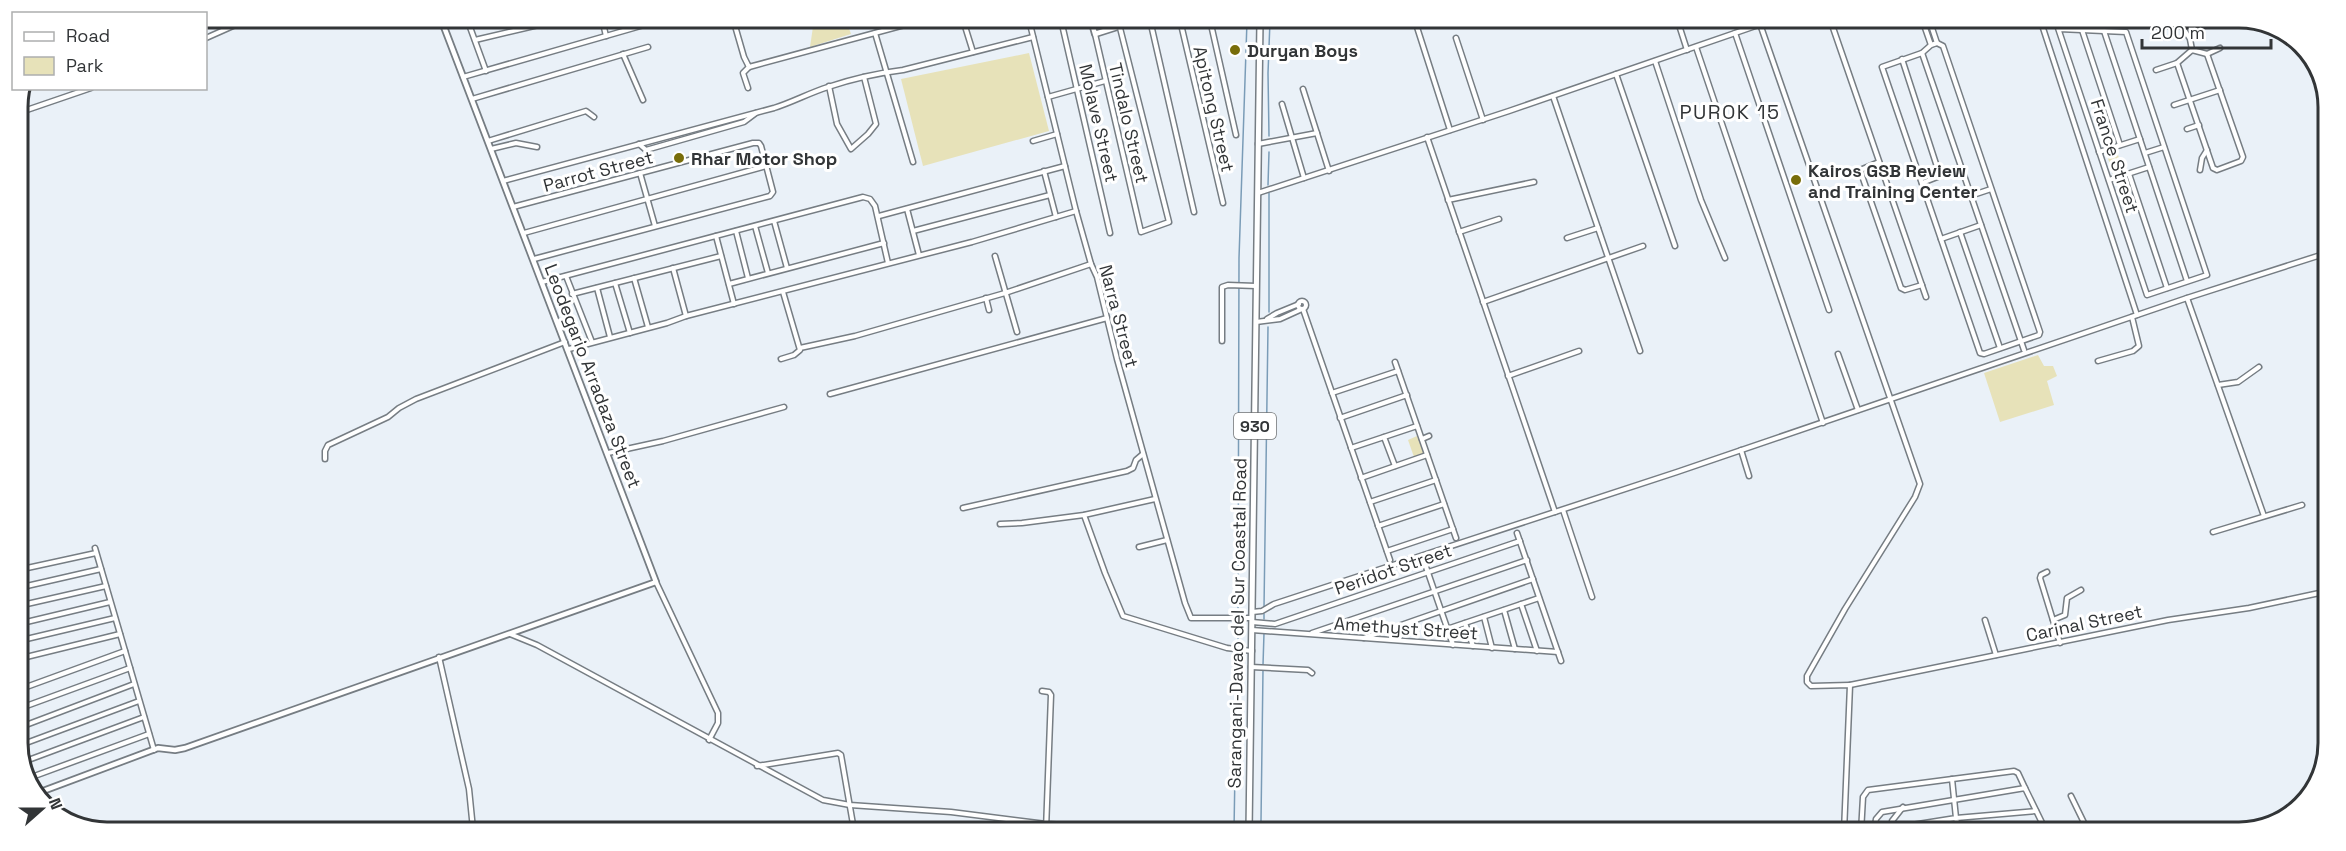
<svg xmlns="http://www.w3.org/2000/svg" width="2346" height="851" font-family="'Space Grotesk',sans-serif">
	<rect width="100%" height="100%" fill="#eaf1f8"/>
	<g fill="#e7e2b9">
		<polygon points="814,20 846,20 851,34 810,47"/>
		<polygon points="1029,53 1049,131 923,166 901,79"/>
		<polygon points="2117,152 2123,170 2113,174 2107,155"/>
		<polygon points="2038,355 2044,366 2053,366 2057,376 2047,381 2054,405 2000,422 1984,373"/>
		<polygon points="1417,436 1424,454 1414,457 1408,440"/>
	</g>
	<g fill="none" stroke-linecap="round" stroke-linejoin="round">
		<g stroke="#7a9cb7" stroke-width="1.5">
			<polyline points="1269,136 1268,73 1270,21"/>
			<polyline points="1268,185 1269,152"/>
			<polyline points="1269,312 1269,193"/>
			<polyline points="1264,608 1268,327"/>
			<polyline points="1264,614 1264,619"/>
			<polyline points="1238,641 1239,258 1247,21"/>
			<polyline points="1263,665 1264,633"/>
			<polyline points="1261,821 1263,670"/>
			<polyline points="1234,830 1237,653"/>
			<polyline points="1261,831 1261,825"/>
			<polyline points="1497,831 1547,825"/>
		</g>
		<defs>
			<g id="minor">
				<polyline points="467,19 486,71"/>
				<polyline points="602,19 606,36"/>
				<polyline points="733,19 744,57 749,67 923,20"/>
				<polyline points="963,20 973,52"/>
				<polyline points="1029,20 1076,211 1091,264 1097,277 1117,359 1185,603 1191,618 1252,618"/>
				<polyline points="1061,20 1110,233"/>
				<polyline points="1150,20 1194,212"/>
				<polyline points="1180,20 1223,203"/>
				<polyline points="1210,20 1236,135"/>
				<polyline points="1415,21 1450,130"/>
				<polyline points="1678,22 1687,50"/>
				<polyline points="1831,22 1926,297"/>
				<polyline points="1923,22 1931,45"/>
				<polyline points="1930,22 1937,43"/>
				<polyline points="2041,22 2137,315"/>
				<polyline points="2056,22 2147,295 2207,275 2126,32 2059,29"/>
				<polyline points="443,23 457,19"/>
				<polyline points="2180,23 2190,39 2192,50"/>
				<polyline points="1760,24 1920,484 1915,497 1845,609 1807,676 1807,682 1811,686 1850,685 1844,832"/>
				<polyline points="2082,30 2120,145"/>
				<polyline points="2104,31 2187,281"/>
				<polyline points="875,33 913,162"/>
				<polyline points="1735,33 1829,310"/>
				<polyline points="1095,34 1141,232 1169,222 1118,20"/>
				<polyline points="206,38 251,18"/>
				<polyline points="1456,38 1483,120"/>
				<polyline points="475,40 564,19"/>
				<polygon points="1937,43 1943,46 2040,332 2039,335 1984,354 1980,353 1882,67 1922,53 1931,45"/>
				<polyline points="1696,47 1823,423"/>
				<polyline points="1922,53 2024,350"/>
				<polyline points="623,54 643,100"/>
				<polyline points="1902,59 1940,176 1922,183"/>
				<polyline points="1655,61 1701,200 1725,258"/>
				<polyline points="2177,63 2213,168 2217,170 2241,161 2243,157 2207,54"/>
				<polyline points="2156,70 2177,63 2192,50 2207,54 2220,48"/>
				<polyline points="1616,74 1675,246"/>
				<polyline points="463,77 665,19"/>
				<polyline points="829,86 837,124 851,149 868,134 876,124 864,77"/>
				<polyline points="748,88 743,73 749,67"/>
				<polyline points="1303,89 1329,171"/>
				<polyline points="1553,96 1640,351"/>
				<polyline points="1048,97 1105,81"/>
				<polyline points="472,99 648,47"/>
				<polyline points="1282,104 1304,178"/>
				<polyline points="2174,105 2220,90"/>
				<polyline points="18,113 91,88"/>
				<polyline points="2187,129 2199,125"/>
				<polyline points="1427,137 1555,512"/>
				<polyline points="488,141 586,111 594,117"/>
				<polyline points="1033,141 1057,134"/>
				<polyline points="639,144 646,150 744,122 756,113"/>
				<polyline points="1258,144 1317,133"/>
				<polyline points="491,149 516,143 537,147"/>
				<polyline points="2099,152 2140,139"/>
				<polyline points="2145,153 2164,147"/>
				<polyline points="1879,162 1860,170 1901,288 1905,290 1922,285"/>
				<polyline points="2200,170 2202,158 2207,150"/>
				<polyline points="1044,171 1056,217"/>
				<polyline points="640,173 655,226"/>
				<polyline points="2129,174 2167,288"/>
				<polyline points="1940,176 1961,169"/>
				<polyline points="2109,180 2149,167"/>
				<path d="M503 181 774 108C793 102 809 93 828 87 852 79 878 73 903 70L1033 37"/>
				<polyline points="1258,193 1509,111 1767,22"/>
				<polyline points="1970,196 1991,189"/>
				<polyline points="1448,200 1534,182"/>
				<polyline points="513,207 753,143 759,143 761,146 773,192 770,196 534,259"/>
				<polyline points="907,209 919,255"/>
				<polyline points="879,216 1065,166"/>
				<polyline points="774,221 787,268"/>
				<polyline points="755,226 768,273"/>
				<polyline points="736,231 748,278"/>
				<polyline points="913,231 1050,195"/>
				<polyline points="1459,232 1499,219"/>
				<polyline points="1960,232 2000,348"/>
				<polyline points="524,233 766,166"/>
				<polyline points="716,236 734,304"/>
				<polyline points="1567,238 1598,228"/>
				<polyline points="1941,239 1981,225"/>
				<polyline points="995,256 1017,332"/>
				<polyline points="673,268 686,316"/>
				<polyline points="566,276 592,342"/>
				<polyline points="634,278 648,327"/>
				<polyline points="542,282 863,197 870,199 875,206 888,263"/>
				<polyline points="615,283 630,333"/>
				<polyline points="729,284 884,243"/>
				<polyline points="597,288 610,337"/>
				<polyline points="572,294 721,256"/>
				<polyline points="986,298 989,310"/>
				<polyline points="2187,298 2264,516"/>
				<circle cx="1302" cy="305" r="4"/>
				<polyline points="1483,302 1643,246"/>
				<polyline points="1303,309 1390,560"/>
				<polyline points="1267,319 1277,313 1299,304"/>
				<polyline points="1256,322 1280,319 1302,309"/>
				<polyline points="1222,341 1222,287 1228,285 1256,286"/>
				<polyline points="800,348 855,336 1005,293 1091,264"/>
				<polyline points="569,349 667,323 686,316 972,242 1076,211"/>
				<polyline points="1838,354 1858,410"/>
				<polyline points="781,359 794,355 800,350 783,292"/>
				<polyline points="2098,361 2133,351 2139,346 2132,317"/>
				<polyline points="1395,362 1456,538"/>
				<polyline points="1508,376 1579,351"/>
				<polyline points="2218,385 2238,382 2259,367"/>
				<polyline points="1332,393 1398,371"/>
				<polyline points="830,394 1107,318"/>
				<polyline points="1340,418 1407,395"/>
				<polyline points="1384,437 1395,466"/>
				<polyline points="1422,439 1429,436"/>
				<polyline points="1351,448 1417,426"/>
				<polyline points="1741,450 1749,476"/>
				<polyline points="608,453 663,441 784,407"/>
				<polyline points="325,459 325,451 328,445 388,417 399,408 416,399 565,342"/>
				<polyline points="1361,478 1427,455"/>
				<polyline points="1370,502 1436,480"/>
				<polyline points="963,508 1127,471 1133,468 1136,460 1143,454"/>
				<polyline points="1563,510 1592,597"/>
				<polyline points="1084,515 1105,573 1123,616 1227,648 1252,651"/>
				<polyline points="1000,524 1022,523 1084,515 1155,499"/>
				<polyline points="1378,526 1444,504"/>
				<polyline points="2213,532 2302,505"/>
				<polyline points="1517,533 1561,661"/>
				<polyline points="1139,547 1167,540"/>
				<polyline points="95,548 154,750"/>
				<polyline points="1387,551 1453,529"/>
				<polyline points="1425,564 1453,645"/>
				<polyline points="18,570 96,553"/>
				<polyline points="2047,572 2041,575 2040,578 2060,643"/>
				<polyline points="656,582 718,713 718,723 709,740"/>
				<polyline points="18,588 101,569"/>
				<polyline points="1521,604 1537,651"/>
				<polyline points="18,606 106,586"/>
				<polyline points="1504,610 1515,649"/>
				<polyline points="1252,612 1262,611 1274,604 1677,472 2187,298 2327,253"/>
				<polyline points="1484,617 1492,648"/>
				<polyline points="1985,620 1996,655"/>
				<polyline points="2053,620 2065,615 2067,598 2081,590"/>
				<polyline points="1252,622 1275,624 1520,541"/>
				<polyline points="1465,623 1473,646"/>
				<polyline points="18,624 110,602"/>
				<polyline points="1447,629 1539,598"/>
				<polyline points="1252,630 1558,652"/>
				<polyline points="1312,633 1527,560"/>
				<polyline points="510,634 537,645 823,800 850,805 951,812 1046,824 1189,831"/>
				<polyline points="1364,638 1533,579"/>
				<polyline points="18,641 115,618"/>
				<polyline points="439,657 469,789 473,829"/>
				<polyline points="18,659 120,634"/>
				<polyline points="1251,667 1308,670 1312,673"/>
				<polyline points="1850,685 2168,620 2249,608 2324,592"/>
				<polyline points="18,690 125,651"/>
				<polyline points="1042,691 1049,692 1051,695 1046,830"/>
				<polyline points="18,709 130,668"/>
				<polyline points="18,728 134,684"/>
				<polyline points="18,746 139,701"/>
				<polyline points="23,762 144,717"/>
				<polyline points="757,766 838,753 841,755 854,830"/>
				<polyline points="29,778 149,734"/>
				<polyline points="2071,796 2089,833"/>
				<polyline points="1923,824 1925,832"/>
				<polyline points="1892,828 1892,821 1903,807"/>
				<polyline points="1874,831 1876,819 1882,812 2025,788 2047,833"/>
				<polyline points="1861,832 1863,797 1868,790 2014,771 2018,773 2025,788"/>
				<polyline points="1868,832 1956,818 1952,779"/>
				<polyline points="1959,832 1956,818 2036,811"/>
				<polyline points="1995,832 2044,827"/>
			</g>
			<g id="tertiary">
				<polyline points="1091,20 1095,34 1139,20"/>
				<polyline points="35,794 158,748 175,750 185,748 656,582 441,19"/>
			</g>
			<polyline id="primary" points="1249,831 1260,21"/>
		</defs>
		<use href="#minor" stroke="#767d83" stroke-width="7"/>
		<use href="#tertiary" stroke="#767d83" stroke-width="8"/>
		<use href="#primary" stroke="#767d83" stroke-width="8"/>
		<use href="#minor" stroke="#fff" stroke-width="4"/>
		<use href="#tertiary" stroke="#fff" stroke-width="4.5"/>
		<use href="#primary" stroke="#fff" stroke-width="5"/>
	</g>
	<g fill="#786d0a" stroke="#fff" stroke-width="2">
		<circle cx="1235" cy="50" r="6"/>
		<circle cx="679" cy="158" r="6"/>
		<circle cx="1796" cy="180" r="6"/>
	</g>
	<g text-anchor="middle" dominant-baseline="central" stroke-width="6" stroke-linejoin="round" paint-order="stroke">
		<rect fill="#fff" stroke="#707273" stroke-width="1.5" x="1234" y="413" width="42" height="26" rx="4.5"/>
		<g font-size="16" font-weight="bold" fill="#323537">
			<text x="1255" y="426">930</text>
		</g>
		<g font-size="18" font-weight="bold" fill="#323537" stroke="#fff" text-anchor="start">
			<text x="1247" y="50">Duryan Boys</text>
			<text x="691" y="158">Rhar Motor Shop</text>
			<text x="1808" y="170">Kairos GSB Review<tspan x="1808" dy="21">and Training Center</tspan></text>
		</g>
		<g font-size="18" fill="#323537" stroke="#fff">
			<text transform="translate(1214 109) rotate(77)">Apitong Street</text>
			<text transform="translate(1099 123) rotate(77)">Molave Street</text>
			<text transform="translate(1129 123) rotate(77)">Tindalo Street</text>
			<text transform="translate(2115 156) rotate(72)">France Street</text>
			<text transform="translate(598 171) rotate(-15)">Parrot Street</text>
			<text transform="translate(1119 316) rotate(75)">Narra Street</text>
			<text transform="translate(593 376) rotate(69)">Leodegario Arradaza Street</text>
			<text transform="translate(1393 569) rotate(-19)">Peridot Street</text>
			<text transform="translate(1237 623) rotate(-89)">Sarangani-Davao del Sur Coastal Road</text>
			<text transform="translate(2084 623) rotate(-12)">Carinal Street</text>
			<text transform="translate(1406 628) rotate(4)">Amethyst Street</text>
		</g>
		<g font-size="20" letter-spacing="1.5" fill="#323537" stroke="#fff">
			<text x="1730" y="112">PUROK 15</text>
		</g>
	</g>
	<path d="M0 0H2346V851H0ZM107 28H2239A79 79 0 0 1 2318 107V743A79 79 0 0 1 2239 822H107A79 79 0 0 1 28 743V107A79 79 0 0 1 107 28Z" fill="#fff" fill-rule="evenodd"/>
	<path fill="none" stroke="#323537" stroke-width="3" d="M107 28H2239A79 79 0 0 1 2318 107V743A79 79 0 0 1 2239 822H107A79 79 0 0 1 28 743V107A79 79 0 0 1 107 28Z"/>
	<rect x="12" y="12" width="195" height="78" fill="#ffffff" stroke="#adaeaf" stroke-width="1.5"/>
	<rect x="24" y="32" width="30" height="9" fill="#ffffff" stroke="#adaeaf" stroke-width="1.5"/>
	<text x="66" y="42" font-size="18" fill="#323537">Road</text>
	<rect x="24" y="57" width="30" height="18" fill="#e7e2b9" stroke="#adaeaf" stroke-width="1.5"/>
	<text x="66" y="72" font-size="18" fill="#323537">Park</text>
	<g transform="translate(42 809) rotate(69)" stroke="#ffffff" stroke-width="4.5" paint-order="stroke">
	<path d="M0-4.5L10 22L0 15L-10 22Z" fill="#323537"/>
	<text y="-9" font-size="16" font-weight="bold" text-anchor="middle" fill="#323537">N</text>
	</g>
	<path d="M2142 39v9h129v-9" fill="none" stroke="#323537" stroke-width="3"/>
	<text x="2151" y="39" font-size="18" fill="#323537" stroke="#ffffff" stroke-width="4.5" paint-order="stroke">200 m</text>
</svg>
